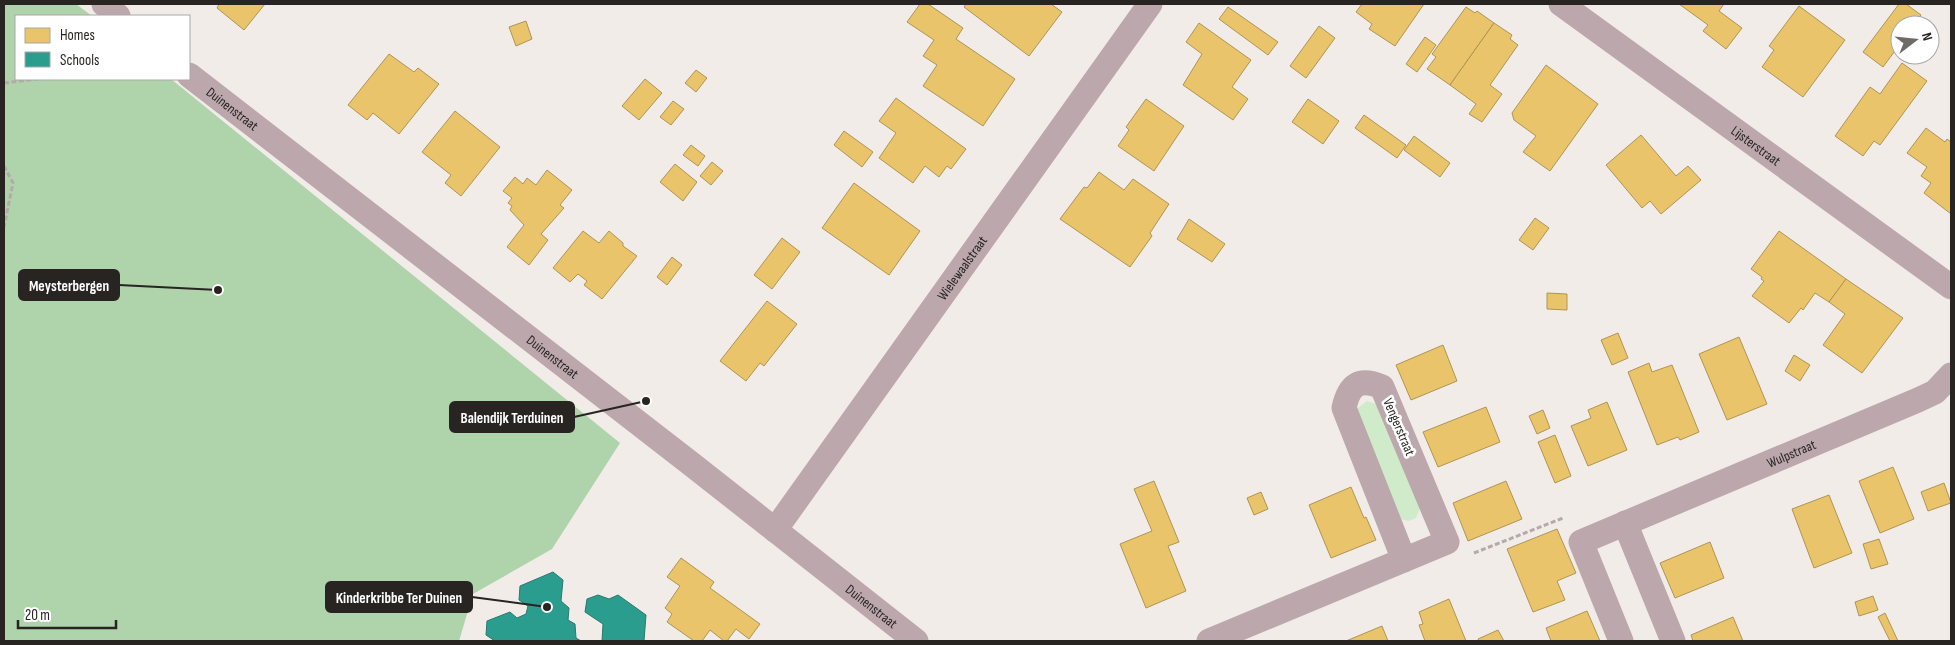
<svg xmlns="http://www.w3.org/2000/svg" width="1955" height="645" font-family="'Sofia Sans Condensed',sans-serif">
	<rect width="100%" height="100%" fill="#f1ece8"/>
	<polygon fill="#d0ebca" points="1367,401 1376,404 1420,508 1416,518 1409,521 1401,519 1358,417 1358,408"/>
	<polygon fill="#afd3aa" points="4,4 76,4 92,16 16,16 16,79 171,79 620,443 552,549 473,594 459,641 4,641"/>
	<g fill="#e9c46a" stroke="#af9454">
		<polygon points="219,4 265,4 244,30 217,8"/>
		<polygon points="920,4 928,4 963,28 956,39 1015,79 983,126 923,86 937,65 923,56 934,40 907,22"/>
		<polygon points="966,4 1051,4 1062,12 1029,56 964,7"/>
		<polygon points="1362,4 1424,4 1395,46 1369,29 1372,24 1356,12"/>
		<polygon points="1679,4 1724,4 1719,11 1742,28 1726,49 1703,31 1708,25"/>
		<polygon points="1899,4 1906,4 1921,15 1914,25 1900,25 1900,44 1883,67 1863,52"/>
		<polygon points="1799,6 1845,40 1803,97 1762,67 1774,50 1769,46"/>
		<polygon points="1228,7 1278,42 1268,55 1219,19"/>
		<polygon points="1466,7 1475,13 1477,11 1494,23 1450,85 1427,69 1436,57 1432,54"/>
		<polygon points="526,21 532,39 516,46 509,27"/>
		<polygon points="1199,23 1251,60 1232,87 1248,99 1233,120 1183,85 1202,54 1186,42"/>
		<polygon points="1494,23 1512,35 1510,39 1518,45 1490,85 1502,94 1482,122 1469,114 1476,104 1450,85"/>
		<polygon points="1319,26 1335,38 1306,78 1290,66"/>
		<polygon points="1425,37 1436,45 1417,72 1406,64"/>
		<polygon points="389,54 414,72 418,68 439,84 399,134 373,113 367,120 348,105"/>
		<polygon points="1902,63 1927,81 1880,145 1874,141 1863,156 1835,136 1870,87 1880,94"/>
		<polygon points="1546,65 1598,104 1550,171 1523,152 1536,136 1514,120 1512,113"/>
		<polygon points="696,70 707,78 696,92 685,83"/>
		<polygon points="645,79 662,93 639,120 622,106"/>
		<polygon points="896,98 966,149 951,169 947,166 939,177 925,166 913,183 879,158 896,133 879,121"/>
		<polygon points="1146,99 1184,126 1154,171 1118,146 1129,130 1126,127"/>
		<polygon points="1308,99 1339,121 1323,144 1292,122"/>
		<polygon points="673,101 684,109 671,125 660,117"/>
		<polygon points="455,111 500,147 461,196 445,183 451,175 422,152"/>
		<polygon points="1364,115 1406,145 1397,158 1355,128"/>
		<polygon points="1926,128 1945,142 1947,139 1951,142 1951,214 1924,193 1931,183 1921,176 1927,167 1907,153"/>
		<polygon points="844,131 873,152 862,167 834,145"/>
		<polygon points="1641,135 1676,176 1688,166 1701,180 1661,214 1650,201 1642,208 1606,165"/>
		<polygon points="1414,136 1450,163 1440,177 1404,150"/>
		<polygon points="691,145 705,156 698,166 683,155"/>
		<polygon points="712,162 723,171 711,185 700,176"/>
		<polygon points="675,164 697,182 683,201 660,182"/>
		<polygon points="547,170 572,190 560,205 564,208 541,234 548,240 529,265 507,247 524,225 510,210 512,206 508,203 512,198 503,191 515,177 523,184 527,178 536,185"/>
		<polygon points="1099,172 1124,190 1133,179 1169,204 1150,233 1152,236 1130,267 1060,219 1084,187 1087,188"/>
		<polygon points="854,183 920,231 889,275 822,228"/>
		<polygon points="1535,218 1549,228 1533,250 1519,240"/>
		<polygon points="1189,219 1225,244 1212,262 1177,239"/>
		<polygon points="583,231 599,243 609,231 623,243 623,246 637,256 602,299 584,285 587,281 578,274 570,282 553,268"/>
		<polygon points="1779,231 1846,279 1829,302 1815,293 1803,310 1801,308 1789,323 1752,296 1764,281 1761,279 1762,277 1751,269"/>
		<polygon points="782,238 800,252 772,289 754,275"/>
		<polygon points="672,257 682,265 667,285 657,277"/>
		<polygon points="1846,279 1903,318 1862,373 1823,345 1845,314 1829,302"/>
		<polygon points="1547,293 1567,294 1567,310 1547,309"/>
		<polygon points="767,301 797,324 764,366 760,363 746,381 720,361"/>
		<polygon points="1618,333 1628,358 1612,365 1601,340"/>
		<polygon points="1739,337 1767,404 1727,420 1699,354"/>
		<polygon points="1443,345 1457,381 1411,400 1396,365"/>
		<polygon points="1794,355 1810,365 1800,381 1785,371"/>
		<polygon points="1649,363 1652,372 1672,365 1699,432 1680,440 1678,437 1657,445 1628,372"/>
		<polygon points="1607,402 1627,450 1588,466 1571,426 1591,418 1588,410"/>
		<polygon points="1486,407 1500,442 1438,467 1423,432"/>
		<polygon points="1543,410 1550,428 1537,434 1529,416"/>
		<polygon points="1555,435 1571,476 1555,483 1538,442"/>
		<polygon points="1893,467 1914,519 1880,533 1859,481"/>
		<polygon points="1154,481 1179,542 1168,546 1186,591 1146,608 1120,544 1152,531 1134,489"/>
		<polygon points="1506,481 1522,519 1468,541 1453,503"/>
		<polygon points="1944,483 1951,503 1928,511 1921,492"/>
		<polygon points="1351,487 1364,518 1366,517 1376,540 1331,558 1309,505"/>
		<polygon points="1261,492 1268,509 1254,515 1247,498"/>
		<polygon points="1829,495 1852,553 1814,568 1792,509"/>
		<polygon points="1557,529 1576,573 1557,581 1565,600 1533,612 1507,549"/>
		<polygon points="1879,539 1888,564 1871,569 1863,544"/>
		<polygon points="1710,542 1724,578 1675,598 1660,563"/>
		<polygon points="681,558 714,582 710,588 760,624 749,639 736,629 727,641 724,641 710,630 702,641 694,641 667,622 672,614 665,608 680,586 667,577"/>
		<polygon points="1873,596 1878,610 1859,616 1855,602"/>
		<polygon points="1449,599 1466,641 1425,641 1419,625 1423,624 1419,612"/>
		<polygon points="1587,611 1600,641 1551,641 1546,628"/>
		<polygon points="1885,613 1898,641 1890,641 1878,617"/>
		<polygon points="1733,617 1743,641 1693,641 1691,635"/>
		<polygon points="1382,626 1388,641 1346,641"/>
		<polygon points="1498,630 1504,641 1479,641 1478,639"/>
	</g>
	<g fill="#2a9d8f" stroke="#29796e">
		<polygon points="553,572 563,580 561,601 569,608 568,620 575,624 576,638 581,641 495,641 486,635 487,621 510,612 517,618 526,614 528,606 519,600 520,586"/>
		<polygon points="598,595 609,599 618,595 646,615 644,641 602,641 603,624 585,612 587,599"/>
	</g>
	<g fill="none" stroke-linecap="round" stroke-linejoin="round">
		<g stroke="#b6a9aa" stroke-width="3" stroke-dasharray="5 2.5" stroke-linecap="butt">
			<polyline points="4,83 37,79"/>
			<polyline points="4,166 13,183 4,227"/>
			<polyline points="1474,553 1563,518"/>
		</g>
		<g stroke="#bca7ac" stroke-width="25">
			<polyline points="104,4 118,16"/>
			<path id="s1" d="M1561 4 1951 287"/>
			<path id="s2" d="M189 75 690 463 916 641"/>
			<polyline points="1625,523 1673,641"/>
			<path id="s3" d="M775 530 1150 4"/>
			<path d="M1209 641 1447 542 1382 387C1359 377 1349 385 1344 408L1404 560"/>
			<path id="s4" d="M1621 641 1581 542 1918 400 1935 392 1951 375"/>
		</g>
	</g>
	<g text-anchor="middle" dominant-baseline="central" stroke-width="5" stroke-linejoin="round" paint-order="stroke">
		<g font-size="14" fill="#272421" stroke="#fff">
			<text stroke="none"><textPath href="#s2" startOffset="55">Duinenstraat</textPath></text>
			<text stroke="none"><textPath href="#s1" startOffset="241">Lijsterstraat</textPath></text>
			<text stroke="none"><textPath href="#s3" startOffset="322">Wielewaalstraat</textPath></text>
			<text stroke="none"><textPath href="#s2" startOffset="460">Duinenstraat</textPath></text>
			<text transform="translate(1399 427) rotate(67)">Vengerstraat</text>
			<text stroke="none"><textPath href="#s4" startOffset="335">Wulpstraat</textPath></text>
			<text stroke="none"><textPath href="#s2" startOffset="865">Duinenstraat</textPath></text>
		</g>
	</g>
	<path fill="none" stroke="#272421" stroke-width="2" d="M218 290L119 285M646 401L574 417M547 607L472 597"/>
	<g fill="#272421" stroke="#fff" stroke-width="2">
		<circle cx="218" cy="290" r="5"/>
		<circle cx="646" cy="401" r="5"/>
		<circle cx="547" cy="607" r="5"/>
	</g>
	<g fill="#272421" stroke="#272421" stroke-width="2">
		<rect x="19" y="270" width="100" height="30" rx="5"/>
		<rect x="450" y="402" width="124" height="30" rx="5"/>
		<rect x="326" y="582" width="146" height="30" rx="5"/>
	</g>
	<g font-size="15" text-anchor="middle" font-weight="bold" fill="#fff">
		<text x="69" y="291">Meysterbergen</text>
		<text x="512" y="423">Balendijk Terduinen</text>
		<text x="399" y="603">Kinderkribbe Ter Duinen</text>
	</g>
	<rect width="1955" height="645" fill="none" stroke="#272421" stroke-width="10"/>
	<rect x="15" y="15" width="175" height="65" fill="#ffffff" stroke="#a9a7a6"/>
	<rect x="25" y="28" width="25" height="15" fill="#e9c46a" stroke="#a9a7a6"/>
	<text x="60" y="40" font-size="15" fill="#272421">Homes</text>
	<rect x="25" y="52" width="25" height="15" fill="#2a9d8f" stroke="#a9a7a6"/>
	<text x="60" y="65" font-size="15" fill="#272421">Schools</text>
	<g transform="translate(1915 40) rotate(74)"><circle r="24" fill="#ffffff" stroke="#a9a7a6"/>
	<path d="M0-4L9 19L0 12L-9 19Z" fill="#6e6a67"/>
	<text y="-8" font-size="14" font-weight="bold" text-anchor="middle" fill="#272421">N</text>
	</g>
	<path d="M18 620v8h98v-8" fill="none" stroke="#272421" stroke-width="2.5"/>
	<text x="25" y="620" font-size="15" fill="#272421" stroke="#ffffff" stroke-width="4" paint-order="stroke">20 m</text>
</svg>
